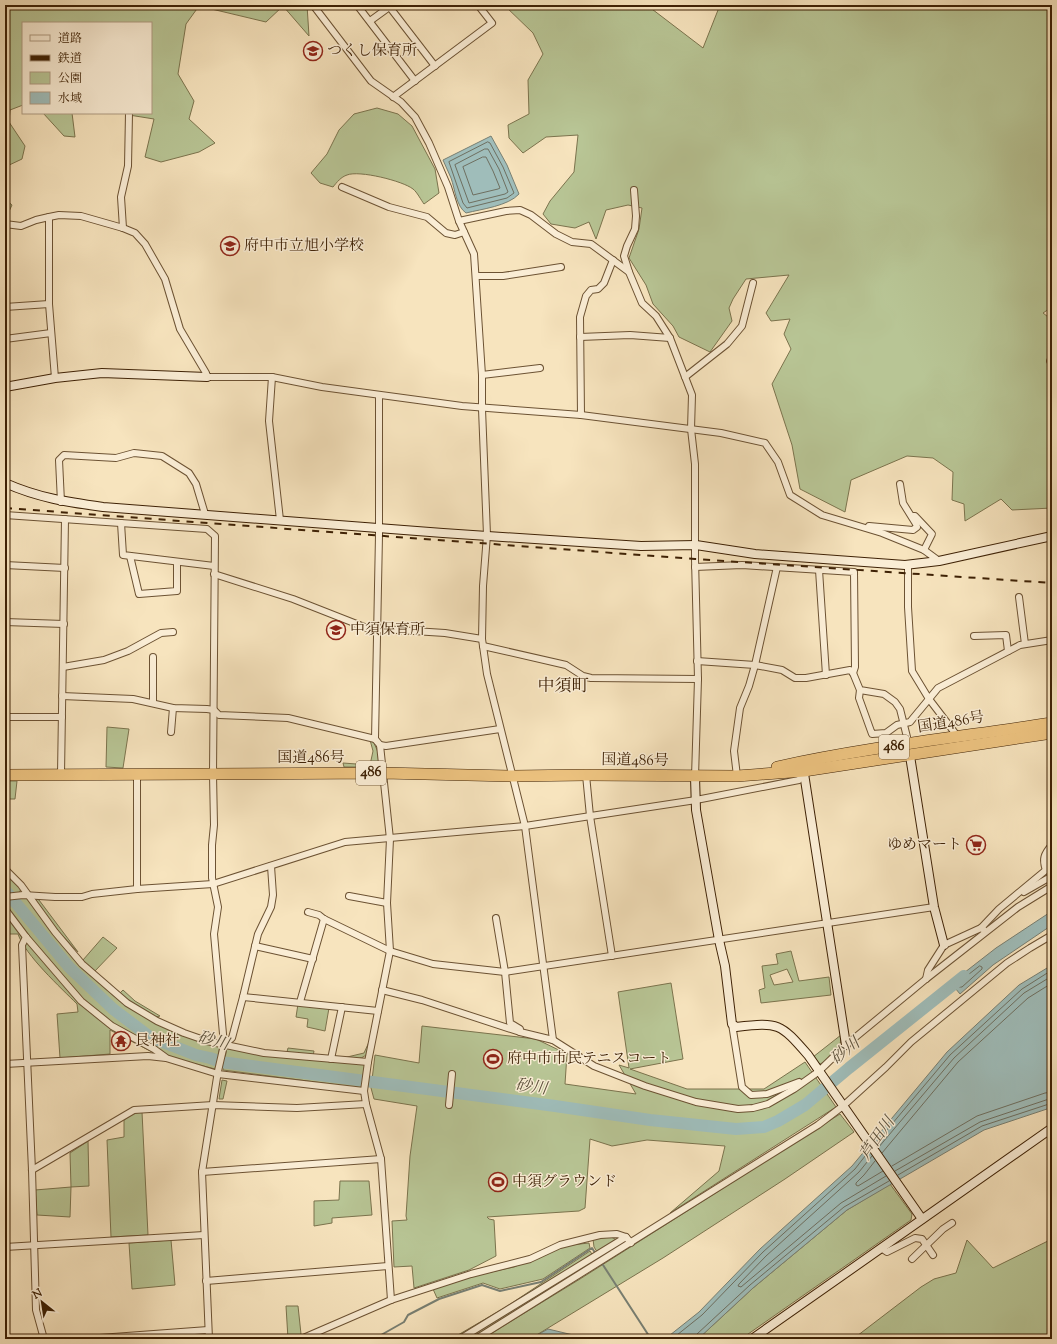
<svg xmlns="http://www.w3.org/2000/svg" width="1057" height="1344" font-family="'Sorts Mill Goudy','Noto Serif JP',serif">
	<rect width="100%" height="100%" fill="#f7e4be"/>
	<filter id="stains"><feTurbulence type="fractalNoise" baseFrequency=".005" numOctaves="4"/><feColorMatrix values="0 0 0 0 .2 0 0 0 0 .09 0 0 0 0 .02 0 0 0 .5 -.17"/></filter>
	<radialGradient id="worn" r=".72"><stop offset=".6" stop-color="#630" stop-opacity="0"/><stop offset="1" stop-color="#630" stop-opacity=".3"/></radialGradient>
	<g fill="#b8c595" stroke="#7b734d" fill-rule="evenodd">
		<polygon points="5,5 307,5 309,36 283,6 266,22 199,6 186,24 178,74 194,101 189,119 215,143 199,152 161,162 145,157 154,119 129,115 129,113 151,113 151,23 23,23 23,105 10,110 9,122 25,146 22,159 5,167"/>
		<polygon points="504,5 649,5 648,6 703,48 720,5 1052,5 1052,307 1043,313 1052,320 1052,343 1050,347 1052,348 1052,508 1012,510 1001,499 965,521 964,504 952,500 953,472 933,458 907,456 851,480 845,512 800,489 792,445 772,384 791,349 784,334 790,319 771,321 766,313 789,275 746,279 733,299 729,308 732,321 710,352 679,337 673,326 653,304 646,285 629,258 639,229 642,208 628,205 606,210 596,239 589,222 575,228 551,224 543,214 550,201 574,172 578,135 546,137 523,153 509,138 508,125 529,114 528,80 543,54 533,33"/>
		<path d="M377 108 398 114 412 126 435 169 439 193 424 204C421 200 417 192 413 189 403 181 359 170 347 175 341 177 337 182 333 187L320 183 311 173 327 154 339 130 354 114Z"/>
		<polygon points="43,113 72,113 75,137 64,136"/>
		<polygon points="5,199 12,205 5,220"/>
		<polygon points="107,727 129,729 123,768 106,767"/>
		<polygon points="370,740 373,741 378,752 379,767 344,767 343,763 370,765 373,751"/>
		<polygon points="5,781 17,781 15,799 5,799"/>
		<polygon points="5,873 21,889 19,893 5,894"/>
		<path d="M28 897 81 966 127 1006 220 1046 215 1069 154 1053 110 1030V1054L60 1058 57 1014 78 1012 77 1004C61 988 25 955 18 934H5V899Z"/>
		<polygon points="33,897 39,900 78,952 58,931"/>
		<polygon points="103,937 117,948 94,972 83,960"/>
		<path d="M791 951 799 981 829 977 831 995 761 1003 759 990 765 988 762 966 778 964 776 954ZM787 969 793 982 774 985 770 975Z"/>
		<polygon points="671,983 683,1059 630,1069 687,1089 764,1089 805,1062 836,1107 670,1213 719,1171 725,1146 647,1140 612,1146 590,1139 585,1208 579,1211 487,1217 489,1219 494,1220 496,1256 469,1270 414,1288 412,1266 394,1267 392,1221 407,1220 406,1216 410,1156 417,1106 374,1099 371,1088 375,1055 419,1063 422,1026 536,1039 567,1054 565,1084 636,1094 619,1065 629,1068 618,992"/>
		<polygon points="123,990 135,1001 160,1016 156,1017 133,1004 120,993"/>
		<polygon points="298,1004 329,1008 325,1031 307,1027 308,1019 296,1017"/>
		<path d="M841 1035C843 1046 830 1060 820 1064L813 1057Z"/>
		<path d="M369 1042 367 1054C360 1061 352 1059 343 1058L364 1053Z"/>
		<polygon points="227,1047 365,1064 361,1088 223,1070"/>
		<polygon points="288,1048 314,1051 313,1056 287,1052"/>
		<polygon points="222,1080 227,1081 223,1099 219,1099"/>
		<polygon points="142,1112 148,1235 111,1237 107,1140 124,1137 124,1120 134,1113"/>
		<polygon points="840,1114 854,1132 785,1179 663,1258 530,1339 482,1339 580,1279"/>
		<polygon points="88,1141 89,1186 71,1187 70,1217 37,1215 35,1190 71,1187 70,1153"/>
		<polygon points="340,1181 369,1181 372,1215 332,1218 332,1223 314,1226 314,1201 339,1200"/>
		<polygon points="890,1184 912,1214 911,1220 741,1339 698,1339 753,1288 847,1210"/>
		<polygon points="611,1237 623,1243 621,1246 601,1258 594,1247 593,1239"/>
		<polygon points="1052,1239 1052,1339 853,1339 921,1287 934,1279 956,1273 967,1240 993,1268"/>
		<polygon points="171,1240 175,1285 132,1289 129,1243"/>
		<polygon points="589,1243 590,1248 543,1279 500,1289 483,1283 437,1298 433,1289 477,1275 514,1267 562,1246"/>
		<polygon points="590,1251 596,1261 471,1339 451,1339 506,1307"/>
		<polygon points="286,1306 298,1306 301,1334 288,1339"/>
	</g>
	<g fill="#9fbdba" stroke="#787f72">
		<path d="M491 136 507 165 519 194C508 206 482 209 466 213 456 206 455 189 451 178 448 172 446 166 443 160Z"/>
		<polygon points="1052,911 1052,925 993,965 960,994 951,983 996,948"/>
		<polygon points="1052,965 1052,1105 1050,1108 984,1130 847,1210 753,1288 698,1339 665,1339 699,1312 760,1249 852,1166 947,1052 1019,985"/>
		<polygon points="548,1329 590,1339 530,1339"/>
	</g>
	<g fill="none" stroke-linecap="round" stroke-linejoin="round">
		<g stroke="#6e6f60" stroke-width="1">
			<polygon points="488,142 490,143 503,167 514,193 507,198 467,208 463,203 449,162"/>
			<polygon points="485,149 488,149 499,169 508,192 505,194 469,203 455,165"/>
			<polygon points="483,157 486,157 493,171 500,188 498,189 473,195 463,167"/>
			<polygon points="980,966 982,967 982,969 962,987 959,987 958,985 958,983"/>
			<polyline points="876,1143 950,1055 1022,989 1052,970"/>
			<polyline points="878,1148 954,1058 1024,993 1052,976"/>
			<polyline points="882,1153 958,1062 1028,998 1052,983"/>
			<polyline points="872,1156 859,1172 766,1256 739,1284 738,1286 741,1287 841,1203 886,1176"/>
			<polyline points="875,1161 864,1175 856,1183 856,1185 858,1186 883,1171"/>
			<polyline points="892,1166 977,1116 1045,1093 1052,1092"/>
			<polyline points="895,1171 980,1122 1052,1098"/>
			<polyline points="898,1175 982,1126 1052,1103"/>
			<polyline points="672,1339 702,1315 763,1252 855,1169 869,1151"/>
			<polyline points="696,1339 697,1334 750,1285 844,1207 889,1181"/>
		</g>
		<polyline stroke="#787f72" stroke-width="2" points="374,1339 404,1322 408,1315 439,1299 482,1285 500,1291 541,1282 592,1248 651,1339"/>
		<polyline stroke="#9fbdba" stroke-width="12" points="5,890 69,967 113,1009 150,1037 196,1055 210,1058 221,1062 555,1106 650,1120 736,1129 764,1127 778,1121 805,1105 849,1068 964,976"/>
		<defs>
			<g id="street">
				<polyline points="313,5 371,81 401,102 415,117 429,143 448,187 459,221 474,254 482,375 482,409 487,535 483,586 482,639 487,674 525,826 553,1040"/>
				<polyline points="357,5 415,81"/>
				<polyline points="388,5 435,66"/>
				<polyline points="370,21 392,5"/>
				<polyline points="393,97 492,23 478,5"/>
				<polyline points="342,187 389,207 427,217 446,233 455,235 464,232"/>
				<polyline points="49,217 49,304 55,378"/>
				<polyline points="459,221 506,211 520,210 531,215 556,234 572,242 591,244 629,272 642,303 656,316 670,338 692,395 691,429 695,464 695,559 698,679 695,777"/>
				<polyline points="5,224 21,226 36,220 49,217 59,215 81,216 123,228 135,233 145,244 165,279 180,329 206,373 207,377 272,377 322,387 462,406 581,415 721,433 765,443 778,462 790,495 822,515 882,533 924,550 939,561"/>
				<polyline points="123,228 121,197 128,166 129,113"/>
				<polyline points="629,272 624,256 627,246 635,229 636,216 634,190"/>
				<polyline points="476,276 503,276 561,267"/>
				<polyline points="5,307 49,304"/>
				<polyline points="580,337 630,335 670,338"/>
				<polyline points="5,339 51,333"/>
				<polyline points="1052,357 1050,361 1052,365"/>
				<polyline points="482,375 540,368"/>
				<polyline points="272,377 269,421 280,520"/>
				<polyline points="685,377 727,344 742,326 753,283"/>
				<polyline points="379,395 379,535 375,739 380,745 390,839 387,903 390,951 368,1062 364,1091 366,1104 381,1159 391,1300"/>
				<polyline points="581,415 580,317 586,296 591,290 598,289 604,283 613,260"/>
				<polyline points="61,502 59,460 64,455 116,458 134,453 162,456 189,473 196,484 205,514"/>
				<polyline points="5,515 207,529 215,536 213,774 214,825 212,845 212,878 218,907 214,934 224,1045 232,1038 243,997 258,934 271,907 273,895 271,866"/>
				<polyline points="912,516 915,516 932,534 924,550"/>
				<polyline points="121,523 123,555 214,566"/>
				<polyline points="869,526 913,530 917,527 916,524 903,503 900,484"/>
				<polyline points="130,556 139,594 177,591 177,562"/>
				<polyline points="908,564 908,607 912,671 929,699 958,737"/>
				<polyline points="5,565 65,568"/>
				<polyline points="695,567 742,565 854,572 855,667 853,673"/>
				<polyline points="819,570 826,675"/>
				<polyline points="214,574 293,599 372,630 382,629 445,633 482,639"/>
				<polyline points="1019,597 1025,644"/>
				<polyline points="5,622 64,624"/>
				<polyline points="974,636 1006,635 1008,651"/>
				<polyline points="483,646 566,665 583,676 591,678 698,679"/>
				<polyline points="153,657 153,703"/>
				<polyline points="697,661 755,665 782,670 795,678 806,678 850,670 853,673 860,690 884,694 895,702 900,709 909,745"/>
				<polyline points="63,667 104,660 128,651 161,633 173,632"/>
				<polyline points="860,690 859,698 872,734 886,733 897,725 910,722 938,688 1020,645 1052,640"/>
				<polyline points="62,696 133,699 173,708 207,709 214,710 219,715 288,718 375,739"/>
				<polyline points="5,717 62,717"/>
				<polyline points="171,732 173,708"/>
				<polyline points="380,745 386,746 500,729"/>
				<polyline points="61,774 65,519"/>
				<polyline points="586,775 590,816 612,956"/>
				<polyline points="737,776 734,751 740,708 749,686 755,665 777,567"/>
				<polyline points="5,869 21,885 55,932 82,964 127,1003 157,1021 184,1033 207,1041 264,1053 368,1062"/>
				<path d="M1046 870C1042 859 1044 854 1052 845"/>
				<polyline points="137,889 137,774"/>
				<polyline points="1024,892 1052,876"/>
				<polyline points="349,896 387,903"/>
				<polyline points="5,897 23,895 55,897 82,897 92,894 137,889 213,884 345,842 525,826 696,800 799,780 804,772"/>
				<polyline points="5,909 26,937 81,1001 112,1026 154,1049 165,1057"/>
				<polyline points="308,912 319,915 324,919 390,951 433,964 505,972 934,907"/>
				<polyline points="496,918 505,972 510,1023 520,1029 520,1032"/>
				<polyline points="981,928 999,909 1046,870 1052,869"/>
				<polyline points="26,937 22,945 32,1170 36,1310 44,1339"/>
				<polyline points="255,946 313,959"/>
				<polyline points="926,979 928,970 944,945 981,928 984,930"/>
				<polyline points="382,990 422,1000 520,1032 553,1040 594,1066 645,1086 696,1102 738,1109 753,1108 768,1104 794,1089 818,1072 846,1045 926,979 1018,907 1052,886"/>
				<polyline points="243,997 378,1011"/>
				<polyline points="300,1002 324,919"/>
				<polyline points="732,1024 742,1087 751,1095 767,1094 799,1082"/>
				<polyline points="331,1059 342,1007"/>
				<polyline points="5,1064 148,1056 166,1058 218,1074 364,1091"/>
				<polyline points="449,1105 452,1074"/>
				<polyline points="32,1170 134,1110 213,1105 297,1108 366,1104"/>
				<polyline points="202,1172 381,1159"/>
				<polyline points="5,1247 204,1235"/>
				<polyline points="881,1248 887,1252 915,1238 922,1239 933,1255"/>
				<polyline points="912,1259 943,1229 952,1223"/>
				<polyline points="206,1281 388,1266"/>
				<polyline points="86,1339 208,1330"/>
				<polyline points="209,1339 202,1172 218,1071 224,1045"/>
				<polyline points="301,1339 391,1300 471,1274 530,1259 560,1245 600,1235 617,1234 626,1237 631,1243"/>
				<polyline points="460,1339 626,1237"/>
				<polyline points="476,1339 818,1125 843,1106 886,1067 911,1042 1007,963 1030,948 1052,935"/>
			</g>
			<g id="secondary">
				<polyline points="5,387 55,378 102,373 207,377"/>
				<path d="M5 483C39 498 67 502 103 507L443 533 641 546 696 545 755 554 905 565 939 561 1052 536"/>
				<polyline points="910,756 934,907 944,945"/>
				<polyline points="803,767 846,1045"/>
				<path d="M695 777 696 810 719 940 725 966 732 1024 736 1027C779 1022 780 1023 808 1055L922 1219"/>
				<polyline points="752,1339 1052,1128"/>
			</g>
			<g id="highway">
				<path d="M777 767C867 747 960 737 1052 723"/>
				<polyline points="5,775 383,773 513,776 586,775 737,776 804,771 1052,733"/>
			</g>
		</defs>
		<use href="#street" stroke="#6c5233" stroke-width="8"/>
		<use href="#secondary" stroke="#3e2105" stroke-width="10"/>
		<use href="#highway" stroke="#3e2105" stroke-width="12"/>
		<use href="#street" stroke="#faedd5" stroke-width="6"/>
		<use href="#secondary" stroke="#faedd5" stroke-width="8"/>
		<use href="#highway" stroke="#ecc27f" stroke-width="11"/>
		<polyline stroke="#3e2105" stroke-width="2" stroke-dasharray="7 7" stroke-linecap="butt" points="5,508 695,559 1052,583"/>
	</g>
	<defs>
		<symbol id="school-ring" viewBox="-11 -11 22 22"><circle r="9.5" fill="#faedd5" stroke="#8f2418" stroke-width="1.5"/><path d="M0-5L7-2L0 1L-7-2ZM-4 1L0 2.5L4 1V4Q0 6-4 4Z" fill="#8f2418"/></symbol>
		<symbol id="supermarket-ring" viewBox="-11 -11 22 22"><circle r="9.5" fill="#faedd5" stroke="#8f2418" stroke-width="1.5"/><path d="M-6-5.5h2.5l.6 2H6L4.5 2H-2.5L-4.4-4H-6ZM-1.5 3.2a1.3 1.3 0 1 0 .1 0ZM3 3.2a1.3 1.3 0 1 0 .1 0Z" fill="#8f2418"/></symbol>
		<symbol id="temple-ring" viewBox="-11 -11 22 22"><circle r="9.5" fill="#faedd5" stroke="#8f2418" stroke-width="1.5"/><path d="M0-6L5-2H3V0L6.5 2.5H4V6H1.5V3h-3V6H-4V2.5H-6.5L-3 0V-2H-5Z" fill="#8f2418"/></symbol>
		<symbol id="stadium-ring" viewBox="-11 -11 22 22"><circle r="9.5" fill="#faedd5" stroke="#8f2418" stroke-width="1.5"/><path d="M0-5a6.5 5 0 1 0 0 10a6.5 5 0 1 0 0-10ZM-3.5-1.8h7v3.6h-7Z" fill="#8f2418"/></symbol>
	</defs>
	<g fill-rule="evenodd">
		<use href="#school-ring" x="302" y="40" width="22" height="22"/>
		<use href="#school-ring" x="219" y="235" width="22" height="22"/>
		<use href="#school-ring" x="325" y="619" width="22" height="22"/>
		<use href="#supermarket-ring" x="965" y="834" width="22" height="22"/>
		<use href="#temple-ring" x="110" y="1030" width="22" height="22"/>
		<use href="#stadium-ring" x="482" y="1048" width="22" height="22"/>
		<use href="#stadium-ring" x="487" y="1171" width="22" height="22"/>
	</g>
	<g text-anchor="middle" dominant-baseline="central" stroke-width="3" stroke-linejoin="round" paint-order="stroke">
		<g fill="#faedd5" stroke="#765e43" stroke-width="1">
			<rect x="879" y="735" width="30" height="24" rx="3"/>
			<rect x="356" y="761" width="30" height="24" rx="3"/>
		</g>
		<g font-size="14" font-weight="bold" fill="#3e2105">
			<text x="894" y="747">486</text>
			<text x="371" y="773">486</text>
		</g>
		<g font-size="15" fill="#3e2105" stroke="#faedd5" text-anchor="start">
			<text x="327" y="51">つくし保育所</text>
			<text x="244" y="246">府中市立旭小学校</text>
			<text x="350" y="630">中須保育所</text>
			<text x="962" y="845" text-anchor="end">ゆめマート</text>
			<text x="135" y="1041">艮神社</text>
			<text x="507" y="1059">府中市市民テニスコート</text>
			<text x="512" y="1182">中須グラウンド</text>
		</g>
		<g font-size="15" fill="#3e2105" stroke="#faedd5">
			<text transform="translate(951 723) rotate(-9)">国道486号</text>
			<text x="311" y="758">国道486号</text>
			<text transform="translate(635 761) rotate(1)">国道486号</text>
		</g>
		<g font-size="16" font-style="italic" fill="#5b503b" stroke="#faedd5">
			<text transform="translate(213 1042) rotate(15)">砂川</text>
			<text transform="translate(846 1052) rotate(-39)">砂川</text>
			<text transform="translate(531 1088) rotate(8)">砂川</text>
			<text transform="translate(878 1139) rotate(-55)">芦田川</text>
		</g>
		<g font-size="17" fill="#3e2105" stroke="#faedd5">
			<text x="563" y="687">中須町</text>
		</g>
	</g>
	<rect width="1057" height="1344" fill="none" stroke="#f7e4be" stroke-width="20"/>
	<rect x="6" y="6" width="1045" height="1332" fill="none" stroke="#3e2105" stroke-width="2"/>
	<rect x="10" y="10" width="1037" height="1324" fill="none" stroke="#3e2105"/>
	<rect x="22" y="22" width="130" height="92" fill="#faedd5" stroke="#af9b82"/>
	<rect x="30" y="35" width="20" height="6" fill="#faedd5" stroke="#af9b82"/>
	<text x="58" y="42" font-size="12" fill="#3e2105">道路</text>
	<rect x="30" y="55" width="20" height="6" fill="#3e2105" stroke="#af9b82"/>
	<text x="58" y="62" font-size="12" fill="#3e2105">鉄道</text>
	<rect x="30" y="72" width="20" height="12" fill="#b8c595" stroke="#af9b82"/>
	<text x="58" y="82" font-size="12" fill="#3e2105">公園</text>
	<rect x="30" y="92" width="20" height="12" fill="#9fbdba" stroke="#af9b82"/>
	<text x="58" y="102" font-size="12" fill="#3e2105">水域</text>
	<g transform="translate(42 1302) rotate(330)" stroke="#faedd5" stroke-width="3" paint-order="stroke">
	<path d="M0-3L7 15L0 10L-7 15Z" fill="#3e2105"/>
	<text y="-6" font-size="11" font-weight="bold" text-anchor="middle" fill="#3e2105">N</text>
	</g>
	<rect width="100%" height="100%" filter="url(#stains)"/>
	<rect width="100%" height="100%" fill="url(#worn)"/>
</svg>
